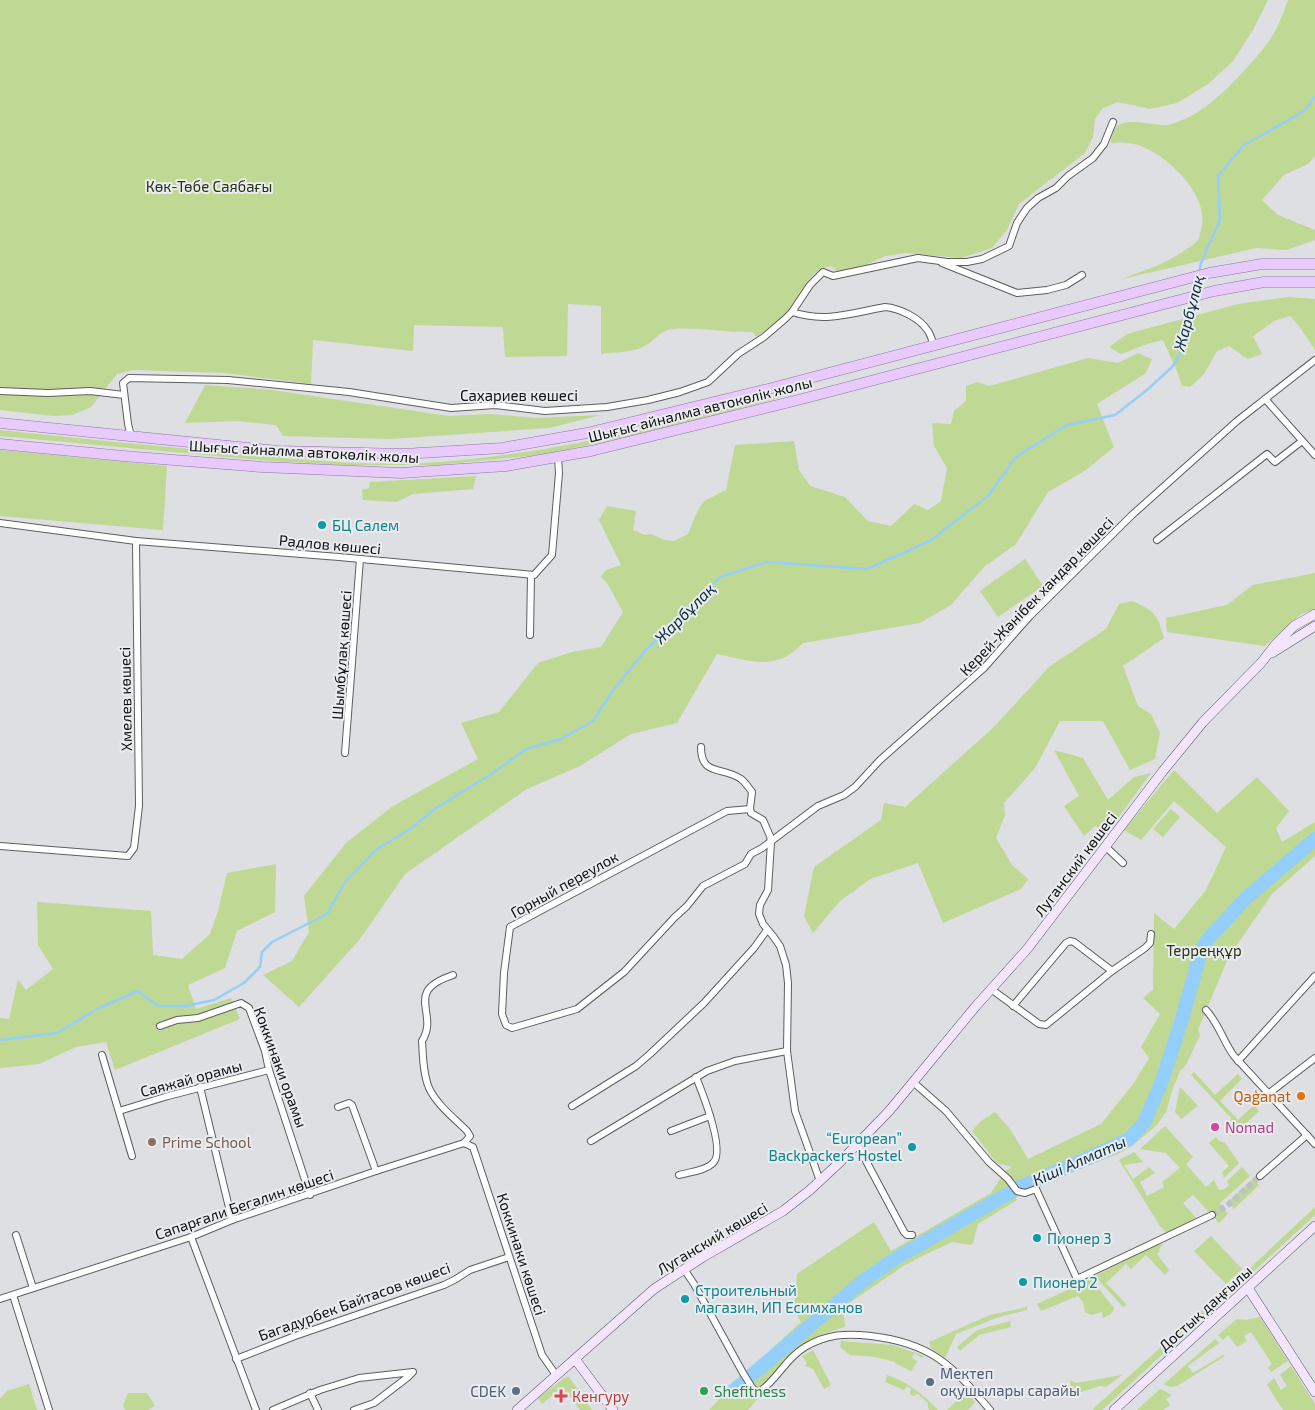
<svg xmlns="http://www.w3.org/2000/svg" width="1315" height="1410" font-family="'Exo 2',sans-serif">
	<rect width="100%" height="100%" fill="#dddfe2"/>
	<g fill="#bfd894">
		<path d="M0 0H1268L1253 30 1233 61 1208 84 1177 103 1150 109 1118 102 1103 108 1095 119 1093 137 1085 153 1019 204 1007 230 992 248 961 258 906 253 885 256 855 270 846 272 837 271 831 266C806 269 800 300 784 316 776 324 765 330 756 337L753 332C726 333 699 327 672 329 660 330 654 342 643 347 630 353 615 352 601 354V306L568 304 567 356 505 357 503 327 414 325 413 351 313 340 311 384 225 373 133 370 117 374 91 407 72 415 53 416 0 410Z"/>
		<path d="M1288 0H1315V156L1308 164 1284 175 1262 200 1278 215 1315 230V240L1287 250 1256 248 1118 280C1143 271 1167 264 1188 248 1191 246 1195 244 1197 241 1199 239 1200 234 1201 230 1211 196 1168 155 1138 145 1129 142 1120 142 1111 143 1111 111 1144 125 1166 125 1173 125 1181 120 1187 118 1212 108 1250 66 1266 45 1276 33 1283 14 1288 0Z"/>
		<polygon points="1288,297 1315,299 1315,350 1299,326 1290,316 1274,321 1253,336 1262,354 1248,359 1229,346 1217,351 1204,374 1190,387 1182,386 1177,371 1163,340 1147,344 1121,354 1109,347 1127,334 1238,304"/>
		<path d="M1138 353 1152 359 1146 373 1097 404 1114 447 1086 470 1048 492 1016 544 984 567 951 605 920 623 803 643C776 672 751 661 717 654L677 723 631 734 580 766 527 789 405 874 360 939 299 1007 263 975 292 961 309 932 304 896 346 843 393 806 478 759 461 723 499 712 538 663 572 652 601 647 623 612 607 583 601 577 606 570 621 565 599 520 607 506 636 511 633 530 645 535 651 534 664 540 674 541 688 534 696 514 704 501 726 490 735 445 794 441 799 470 810 486 845 497 868 521 891 526 914 504 928 510 941 501 947 468 934 446 932 423 951 424 954 411 966 401V386L977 382 990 386 1088 358 1118 363Z"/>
		<polygon points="205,385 272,390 449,416 490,414 535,418 601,415 549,428 391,439 283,436 276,425 236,421 185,423"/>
		<path d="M795 390 796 393 692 422 590 445 539 455 438 465H345L270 461 0 436V430C74 438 147 445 221 452 293 459 366 467 439 462 559 453 679 422 795 390Z"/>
		<polygon points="0,450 167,466 163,530 0,516"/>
		<polygon points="476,476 473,489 413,494 397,502 363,500 362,490 369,488 370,482"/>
		<polygon points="1025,559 1043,586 998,617 980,591"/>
		<polygon points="1315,573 1315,609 1301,614 1265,646 1167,632 1166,618 1227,605 1253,585"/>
		<path d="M1132 601C1155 611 1157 614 1164 638L1123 666 1138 706 1151 714 1160 733 1155 759 1130 770 1103 721H1060L1035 768 1004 803 1005 815 996 838 1012 865 1028 879 1021 889 943 923 918 863 870 879 839 902 813 933 804 916 814 867 881 820 884 803 905 807 995 726 1049 667 1106 629 1119 604Z"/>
		<polygon points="1054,750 1083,758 1108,800 1134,777 1151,773 1107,833 1095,826 1084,836 1064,806 1079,796"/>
		<polygon points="1174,770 1217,813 1257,777 1289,811 1276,828 1282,842 1315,822 1315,856 1272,894 1228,958 1198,1030 1200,1035 1186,1065 1180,1071 1172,1091 1166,1112 1156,1126 1132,1146 1118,1154 1037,1185 1016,1197 1017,1200 978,1224 973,1243 970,1245 952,1242 920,1257 902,1267 842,1308 836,1313 843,1308 845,1327 823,1334 805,1343 768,1379 760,1396 748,1410 709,1410 739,1379 801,1322 794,1309 797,1274 874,1222 891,1251 991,1193 1005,1171 1012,1167 997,1163 972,1131 981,1121 995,1112 1010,1129 1028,1159 1101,1124 1134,1083 1149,1058 1141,1047 1160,1014 1143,998 1153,990 1154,913 1174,929 1206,890 1226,847 1174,801 1141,840 1124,830"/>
		<polygon points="1171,809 1180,817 1163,837 1153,829"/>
		<polygon points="276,864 275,912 237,931 225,968 188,985 196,1009 231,998 240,1019 115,1070 106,1042 76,1047 39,1064 0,1068 0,1018 9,1019 18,980 26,990 53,969 38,945 37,902 151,911 153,955 182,959 210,934 218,911 227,873"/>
		<polygon points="1194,1072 1215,1095 1238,1074 1242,1079 1220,1101 1238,1120 1254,1105 1259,1111 1235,1134 1230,1134 1228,1129 1231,1118 1191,1075"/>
		<polygon points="1180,1087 1198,1106 1181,1119 1175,1112"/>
		<polygon points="1165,1126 1193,1157 1186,1164 1206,1187 1214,1180 1219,1190 1225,1189 1229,1185 1227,1181 1242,1167 1250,1176 1220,1203 1228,1214 1219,1223 1193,1195 1183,1203 1197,1219 1167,1233 1160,1226 1119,1160 1134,1152 1143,1162 1124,1165 1133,1179 1149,1167 1155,1173 1140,1182 1147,1196 1164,1187 1162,1182 1180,1168 1166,1153 1140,1149"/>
		<polygon points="1216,1137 1219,1141 1225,1143 1239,1163 1224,1178 1222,1172 1229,1166 1209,1143"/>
		<polygon points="1253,1179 1259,1185 1234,1209 1228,1202"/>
		<polygon points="1315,1207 1315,1215 1252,1273 1247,1271"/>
		<polygon points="1211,1236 1242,1269 1226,1284 1194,1251"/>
		<polygon points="1164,1244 1159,1249 1160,1251 1157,1254 1169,1270 1165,1275 1146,1255 1131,1269 1126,1264 1106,1283 1127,1305 1123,1307 1095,1276 1156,1245"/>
		<path d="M1091 1279 1114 1308C1113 1314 1108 1316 1103 1318L1102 1312 1091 1315 1085 1312 1083 1302 1078 1296 1041 1311 1037 1304Z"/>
		<polygon points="1218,1296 1222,1300 1171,1347 1167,1343"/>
		<polygon points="1027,1307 1027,1310 996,1318 956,1334 945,1358 931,1348 929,1342 990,1315"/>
		<polygon points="1260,1317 1288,1361 1271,1372 1268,1367 1272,1364 1251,1332 1244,1336 1247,1341 1237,1347 1228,1335 1223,1340 1218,1335 1237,1319 1246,1320"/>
		<polygon points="1010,1321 1011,1327 979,1335 960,1351 957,1347 977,1330"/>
		<polygon points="1215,1339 1219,1343 1188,1366 1193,1373 1223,1355 1225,1356 1177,1386 1170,1387 1164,1384"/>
		<polygon points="841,1341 893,1345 924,1356 922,1358 915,1354 912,1356 913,1359 918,1361 911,1371 895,1363 895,1362 875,1357 850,1355 840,1347"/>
		<polygon points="1161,1347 1165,1352 1102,1410 1094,1410 1093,1409"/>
		<polygon points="813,1350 831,1385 824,1389 813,1369 803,1365 806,1365 807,1363 802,1356"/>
		<polygon points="1291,1366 1315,1404 1315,1410 1283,1410 1267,1385 1274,1378 1281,1390 1287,1386 1280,1375"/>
		<path d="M887 1375C907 1381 924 1395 938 1410H929L928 1408V1403L918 1394 913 1396 910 1394 911 1389 907 1386 904 1390 885 1382Z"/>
		<polygon points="1122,1375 1106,1387 1100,1386 1078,1393 1077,1388 1071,1389 1070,1380 1076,1383"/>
		<polygon points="566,1377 569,1377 592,1410 580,1410 562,1387 542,1404 538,1398"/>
		<polygon points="29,1384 37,1410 0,1410 0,1399 7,1391"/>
		<polygon points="1160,1389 1172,1395 1166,1399 1170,1405 1163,1410 1137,1410"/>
		<polygon points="965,1391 975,1402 968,1410 947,1410 965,1393"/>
		<polygon points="128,1393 147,1393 155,1406 148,1410 125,1410 123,1406"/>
	</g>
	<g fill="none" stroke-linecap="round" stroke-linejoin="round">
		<g stroke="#93cffa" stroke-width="2.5">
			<polyline points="1199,273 1201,263 1220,220 1218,176 1243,146 1304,111 1315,97"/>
			<polyline points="1194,293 1198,278"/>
			<polyline points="97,1009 138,991 158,1006 185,1006 214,1000 244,983 260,967 262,952 272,942 327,914 345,882 377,849 409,830 436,808 493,773 526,749 561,739 593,721 614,689 644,652 720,577 767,562 867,569 930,541 988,496 1016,457 1067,425 1115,415 1147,390 1172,367 1180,354 1193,300"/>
			<polyline points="0,1040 57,1033 94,1011"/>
		</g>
		<polyline stroke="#93cffa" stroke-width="14" points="733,1391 863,1281 893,1260 1018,1188 1100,1153 1129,1139 1144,1123 1162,1081 1182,1019 1201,951 1208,939 1246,898 1315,839"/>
		<polyline stroke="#bec0c3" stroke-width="6" stroke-dasharray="6 3" stroke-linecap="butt" points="1212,1215 1228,1205 1260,1176"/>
		<defs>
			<g id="street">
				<polyline points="942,263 1017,293 1047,290 1066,285 1082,275"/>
				<path d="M792 312C826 323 852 313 885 307 899 308 920 318 928 331 931 335 932 341 934 346"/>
				<polyline points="0,391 48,393 90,391 124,395"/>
				<polyline points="1265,399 1315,455"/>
				<polyline points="131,436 128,424 123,383 129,378 228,380 349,392 451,408 495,405 545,411 607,407 648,400 680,392 708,382 738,354 764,337 785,319 792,312 810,285 823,272 833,276 918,258 947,262 967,262 982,259 1009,246 1017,223 1027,208 1038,198 1056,188 1068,176 1093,158 1104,144 1113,122"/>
				<polyline points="0,523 136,541 339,557 534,575 552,555 559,473 558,458"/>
				<polyline points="1157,540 1267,454 1275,462 1302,441"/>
				<polyline points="530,635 531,575"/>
				<path d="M701 747C701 777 723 766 741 779 745 782 749 788 752 792L750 809 751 813 763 820 770 836 771 842 768 890 760 905 759 914 763 924 773 936 780 946 786 965 788 983 787 1051 795 1111 820 1181"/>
				<polyline points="345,753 360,559"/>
				<polyline points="750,809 727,811 510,927 504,973 502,1014 506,1025 512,1028 577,1009 624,972 674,918 687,906 703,886 745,864 751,854 762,848 818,806 844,795 855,787 880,760 984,668 1030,616 1132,515 1237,421 1315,360"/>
				<polyline points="0,846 128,856 134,848 139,806 136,541"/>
				<polyline points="1106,847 1123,863"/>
				<path d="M453 975C402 992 440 1013 422 1041 423 1056 423 1074 429 1088 437 1105 454 1118 467 1131L470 1136 464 1143"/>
				<polyline points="991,989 1039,1024 1046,1025 1112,971 1145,948 1150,943 1151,934"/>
				<polyline points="1013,1006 1066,943 1070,941 1074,942 1112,971"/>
				<path d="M1206 1010C1219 1024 1223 1041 1234 1056L1315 1144"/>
				<polyline points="160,1026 177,1020 198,1018 241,1003 249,1008 265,1051 269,1070 310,1195"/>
				<polyline points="102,1055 132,1156"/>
				<polyline points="1238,1061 1315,976"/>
				<polyline points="913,1082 946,1111 989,1162 1008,1179 1017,1191 1025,1193 1036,1189 1077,1279 1212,1215"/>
				<polyline points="200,1087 232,1220"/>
				<polyline points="1268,1094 1315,1058"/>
				<polyline points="572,1106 636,1066 650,1054 704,1003 754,948 767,930"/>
				<polyline points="338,1107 349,1103 352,1105 376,1171"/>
				<polyline points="119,1111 168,1096 269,1070"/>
				<polyline points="671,1131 710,1116"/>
				<polyline points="591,1141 707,1071 735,1061 787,1051"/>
				<polyline points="464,1143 473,1147 542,1355 556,1375"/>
				<polyline points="857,1144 904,1232 907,1235 912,1235"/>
				<path d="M679 1175C689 1172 705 1171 713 1163 726 1151 702 1092 696 1077"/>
				<polyline points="1260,1176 1307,1135"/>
				<polyline points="16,1235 33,1288"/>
				<polyline points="191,1237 256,1410"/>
				<path d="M684 1269 694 1284 743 1373 753 1389 759 1392C777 1380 786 1358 805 1347 827 1334 846 1333 871 1336 931 1343 952 1365 990 1410"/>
				<polyline points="13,1295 49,1410"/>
				<polyline points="0,1299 191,1237 232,1220 376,1171 464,1143"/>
				<polyline points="236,1359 295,1336 444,1285 456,1279 470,1270 509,1257"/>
				<polyline points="310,1393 318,1410"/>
				<polyline points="273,1410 320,1390 359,1378 413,1372 408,1377 374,1403 354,1410"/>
			</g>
			<g id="secondary">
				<polyline points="1272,653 1315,626"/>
				<polyline points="1248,1288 1315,1392"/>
				<polyline points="575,1359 613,1410"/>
				<polyline points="517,1410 654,1289 703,1257 783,1211 810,1190 839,1163 890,1110 976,1006 1028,948 1163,771 1203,722 1261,663 1275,645 1294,626 1315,614"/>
				<polyline points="1114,1410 1315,1226"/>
			</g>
			<g id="primary">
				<polyline points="0,423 278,451 404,454 502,448 587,433 768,389 1209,273 1262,264 1315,264"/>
				<polyline points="0,444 123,456 262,467 401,473 506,466 591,451 798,400 1214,291 1264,282 1315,282"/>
			</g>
		</defs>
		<use href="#street" stroke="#5c5e60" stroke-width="8"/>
		<use href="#secondary" stroke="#5c5e60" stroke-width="10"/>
		<use href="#primary" stroke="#9273a8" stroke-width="11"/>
		<use href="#street" stroke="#fff" stroke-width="6"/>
		<use href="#secondary" stroke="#f3e5fe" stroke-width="9"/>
		<use href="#primary" stroke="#e8cbfc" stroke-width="10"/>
	</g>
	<g fill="#0f9aa8" stroke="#eaecef" stroke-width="2">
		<circle cx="322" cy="525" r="5"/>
		<circle cx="912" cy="1147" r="5"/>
		<circle cx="1037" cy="1238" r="5"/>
		<circle cx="1023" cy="1282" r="5"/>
		<circle cx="685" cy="1299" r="5"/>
	</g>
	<circle fill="#e8710a" stroke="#eaecef" stroke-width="2" cx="1301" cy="1096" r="5"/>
	<circle fill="#d1479c" stroke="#eaecef" stroke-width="2" cx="1215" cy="1127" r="5"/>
	<circle fill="#8d6e63" stroke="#eaecef" stroke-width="2" cx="152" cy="1142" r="5"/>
	<g fill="#5c6f8a" stroke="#eaecef" stroke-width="2">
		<circle cx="930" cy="1382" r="5"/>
		<circle cx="516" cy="1391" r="5"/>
	</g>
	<circle fill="#2e9e5b" stroke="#eaecef" stroke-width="2" cx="704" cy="1391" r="5"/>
	<path fill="#e0444e" stroke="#eaecef" stroke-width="2" d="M558.5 1388.5h5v5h5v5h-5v5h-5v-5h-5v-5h5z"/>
	<g text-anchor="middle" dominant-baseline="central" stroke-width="4" stroke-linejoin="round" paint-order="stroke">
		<g font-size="15" fill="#293412" stroke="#eaecef">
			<text x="209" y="186">Көк-Төбе Саябағы</text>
			<text x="1204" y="950">Терреңқұр</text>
		</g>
		<g font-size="15" fill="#101011" stroke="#eaecef">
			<text x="519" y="395">Сахариев көшесі</text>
			<text transform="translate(700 409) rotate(-14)">Шығыс айналма автокөлік жолы</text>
			<text transform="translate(304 451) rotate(3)">Шығыс айналма автокөлік жолы</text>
			<text transform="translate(330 544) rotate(5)">Радлов көшесі</text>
			<text transform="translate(1036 596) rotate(-46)">Керей-Жәнібек хандар көшесі</text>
			<text transform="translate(341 655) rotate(-86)">Шымбұлақ көшесі</text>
			<text transform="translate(125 699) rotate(-91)">Хмелев көшесі</text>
			<text transform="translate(1075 864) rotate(-53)">Луганский көшесі</text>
			<text transform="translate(564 884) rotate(-29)">Горный переулок</text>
			<text transform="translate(281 1067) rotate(70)">Коккинаки орамы</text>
			<text transform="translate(191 1078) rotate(-15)">Саяжай орамы</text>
			<text transform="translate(244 1204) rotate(-19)">Сапарғали Бегалин көшесі</text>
			<text transform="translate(712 1238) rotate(-31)">Луганский көшесі</text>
			<text transform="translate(522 1254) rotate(72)">Коккинаки көшесі</text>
			<text transform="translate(354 1301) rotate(-20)">Багадурбек Байтасов көшесі</text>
			<text transform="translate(1205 1308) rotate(-42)">Достық даңғылы</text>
		</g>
		<g font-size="15" fill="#0d838f" stroke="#eaecef" text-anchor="start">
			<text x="332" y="525">БЦ Салем</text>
			<text x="902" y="1138" text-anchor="end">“European”<tspan x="902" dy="17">Backpackers Hostel</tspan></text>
			<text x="1047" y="1238">Пионер 3</text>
			<text x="1033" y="1282">Пионер 2</text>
			<text x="695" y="1290">Строительный<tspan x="695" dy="17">магазин, ИП Есимханов</tspan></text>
		</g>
		<g font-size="15" fill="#c56008" stroke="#eaecef" text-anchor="end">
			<text x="1291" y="1096">Qaģanat</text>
		</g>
		<g font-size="15" fill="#b23c85" stroke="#eaecef" text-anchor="start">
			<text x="1225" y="1127">Nomad</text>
		</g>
		<g font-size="15" fill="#785e54" stroke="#eaecef" text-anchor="start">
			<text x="162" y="1142">Prime School</text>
		</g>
		<g font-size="15" fill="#4e5e75" stroke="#eaecef" text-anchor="start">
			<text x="940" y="1373">Мектеп<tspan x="940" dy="17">оқушылары сарайы</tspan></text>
			<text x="506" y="1391" text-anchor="end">CDEK</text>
		</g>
		<g font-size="15" fill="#27864d" stroke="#eaecef" text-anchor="start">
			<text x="714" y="1391">Shefitness</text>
		</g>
		<g font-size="15" fill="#be3a42" stroke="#eaecef" text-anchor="start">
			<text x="572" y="1396">Кенгуру</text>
		</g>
		<g font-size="16" font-style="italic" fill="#0b2d43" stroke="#eaecef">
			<text transform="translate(1188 313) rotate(-75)">Жарбұлақ</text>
			<text transform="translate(684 613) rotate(-45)">Жарбұлақ</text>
			<text transform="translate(1079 1160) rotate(-24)">Кіші Алматы</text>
		</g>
	</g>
</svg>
